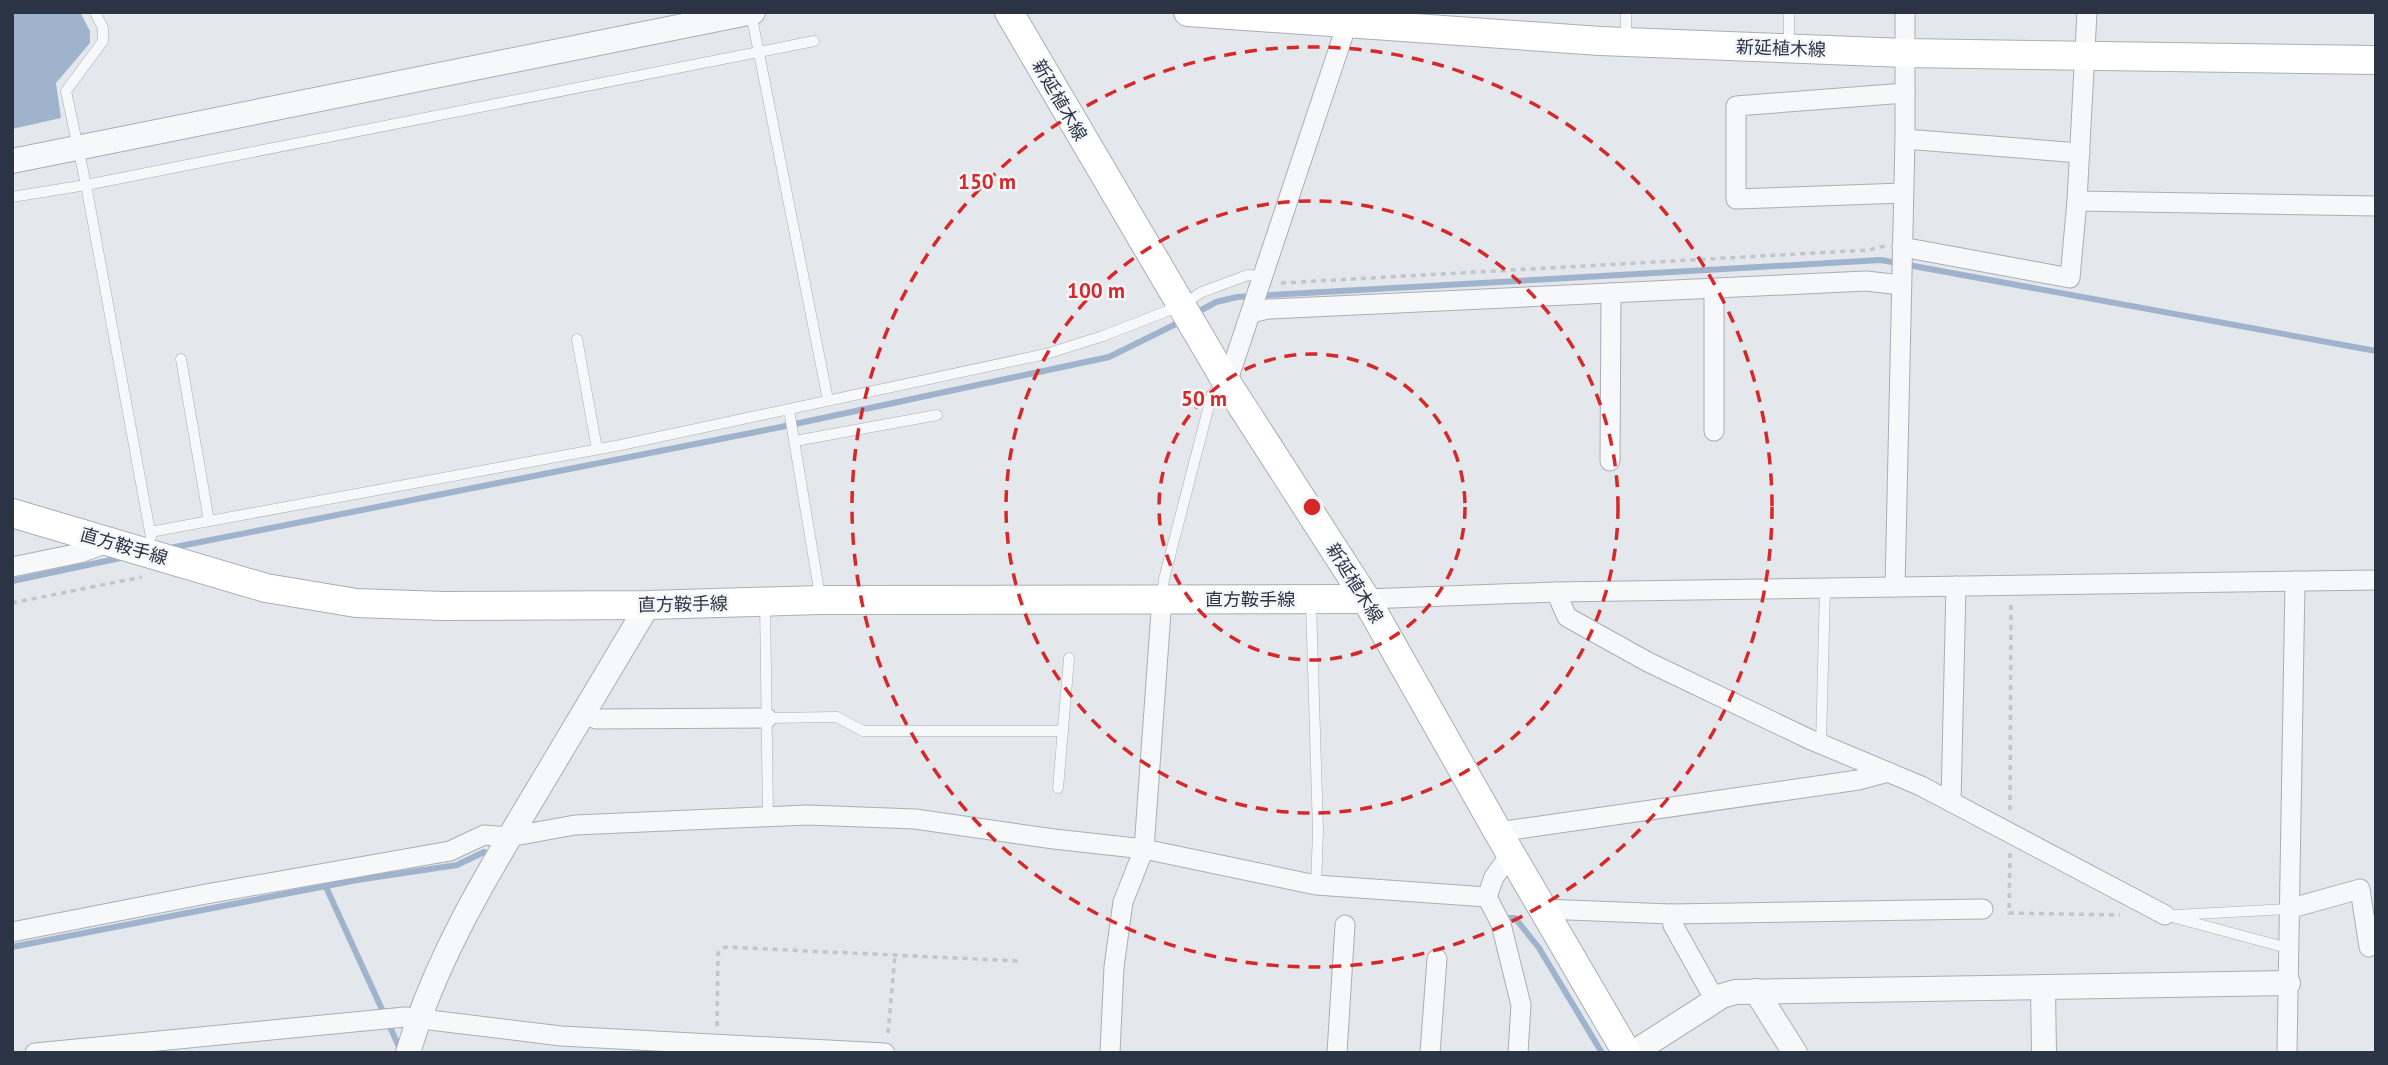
<svg xmlns="http://www.w3.org/2000/svg" width="2388" height="1065" font-family="'PT Sans','Noto Sans JP',sans-serif">
	<rect width="100%" height="100%" fill="#e4e7ec"/>
	<polygon fill="#9fb4cc" points="12,12 80,12 90,31 90,43 56,83 61,118 12,129"/>
	<g fill="none" stroke-linecap="round" stroke-linejoin="round">
		<g stroke="#9fb4cc" stroke-width="6">
			<polyline points="1194,314 1216,302 1237,297 1881,260 2376,351"/>
			<polyline points="170,548 776,428 1109,357 1182,321"/>
			<polyline points="12,581 125,557"/>
			<polyline points="326,887 401,1051"/>
			<polyline points="1508,918 1515,918 1539,948 1602,1053"/>
			<polyline points="12,947 357,880 457,865 484,852"/>
		</g>
		<defs>
			<g id="service">
				<polyline points="95,12 103,28 103,41 66,91 86,185 151,537"/>
				<polyline points="1626,12 1626,40"/>
				<polyline points="1789,12 1789,47"/>
				<polyline points="751,13 828,400"/>
				<polyline points="12,197 86,185 814,41"/>
				<polyline points="577,339 597,449"/>
				<polyline points="181,359 209,521"/>
				<polyline points="789,410 820,596"/>
				<polyline points="795,441 937,415"/>
				<polyline points="150,532 621,445 1046,354 1103,336 1180,306 1202,292 1248,275 1264,276"/>
				<polyline points="1162,596 1164,579 1212,394 1224,385"/>
				<polyline points="765,602 768,817"/>
				<polyline points="1311,602 1318,831 1316,885"/>
				<polyline points="767,718 837,717 863,731 1063,731"/>
				<polyline points="1821,744 1825,588"/>
				<polyline points="1058,788 1069,658"/>
				<polyline points="2165,915 2287,948"/>
				<polyline points="2176,915 2288,909"/>
			</g>
			<g id="minor">
				<polyline points="1905,139 2080,153"/>
				<polyline points="1903,193 1736,199 1736,106 1905,93"/>
				<polyline points="2077,201 2376,206"/>
				<polyline points="1902,247 2070,278 2077,201 2087,12"/>
				<polyline points="1251,313 1268,309 1866,281 1901,285"/>
				<polyline points="1227,383 1351,12"/>
				<polyline points="1714,431 1714,289"/>
				<polyline points="1610,461 1611,293"/>
				<polyline points="12,567 80,553 110,542"/>
				<polyline points="1895,587 1905,139 1905,12"/>
				<polyline points="1556,592 1567,617 1648,662 1809,739 1921,786 2165,915"/>
				<polyline points="1366,599 1556,592 2376,580"/>
				<polyline points="583,714 596,719 767,718"/>
				<polyline points="1951,802 1956,586"/>
				<polyline points="1498,832 1858,780 1888,772"/>
				<polyline points="1511,854 1494,877 1487,897 1501,924 1521,1005 1518,1053"/>
				<polyline points="1543,909 1671,914 1983,909"/>
				<polyline points="2288,909 2360,889 2369,947"/>
				<polyline points="1671,914 1673,925 1715,1000"/>
				<polyline points="12,932 206,894 450,851 484,835 509,837 575,825 807,815 915,819 1054,839 1144,849 1316,885 1487,897"/>
				<polyline points="35,1053 405,1017 561,1036 885,1053"/>
				<polyline points="1110,1053 1114,967 1123,902 1144,849 1162,598"/>
				<polyline points="1337,1053 1345,925"/>
				<polyline points="1430,1053 1437,959"/>
				<polyline points="2287,1053 2295,581"/>
			</g>
			<g id="tertiary">
				<polyline points="12,161 753,12"/>
				<polyline points="2043,988 2044,1053"/>
				<polyline points="1756,991 1795,1053"/>
				<path d="M408 1053C434 963 483 881 531 801 570 736 609 670 648 605"/>
				<polyline points="1633,1053 1722,996 1735,992 2288,983"/>
			</g>
			<g id="secondary">
				<polyline points="1009,12 1227,383 1366,599 1498,832 1627,1053"/>
				<polyline points="1188,12 1600,41 1905,53 2376,60"/>
				<polyline points="12,513 266,588 356,603 443,606 648,605 820,600 1366,599"/>
			</g>
		</defs>
		<use href="#service" stroke="#a9aeb7" stroke-width="11"/>
		<use href="#minor" stroke="#a9aeb7" stroke-width="21"/>
		<use href="#tertiary" stroke="#a9aeb7" stroke-width="26"/>
		<use href="#secondary" stroke="#a9aeb7" stroke-width="30"/>
		<g stroke="#c2c5cb" stroke-width="3.5" stroke-dasharray="5 5" stroke-linecap="butt">
			<polyline points="1281,283 1869,250 1885,246"/>
			<polyline points="12,603 142,577"/>
			<polyline points="2010,810 2011,605"/>
			<polyline points="2010,853 2009,913 2120,915"/>
			<polyline points="717,1026 718,953 725,947 1018,961"/>
			<polyline points="888,1033 895,955"/>
		</g>
		<use href="#service" stroke="#f7f8fa" stroke-width="10"/>
		<use href="#minor" stroke="#f7f8fa" stroke-width="19"/>
		<use href="#tertiary" stroke="#f7f8fa" stroke-width="24"/>
		<use href="#secondary" stroke="#fff" stroke-width="28"/>
	</g>
	<g fill="none" stroke="#d62828" stroke-width="3.5" stroke-dasharray="12 9">
		<circle cx="1312" cy="507" r="153"/>
		<circle cx="1312" cy="507" r="306"/>
		<circle cx="1312" cy="507" r="460"/>
	</g>
	<g text-anchor="middle" dominant-baseline="central" stroke-width="5" stroke-linejoin="round" paint-order="stroke">
		<g font-size="18" fill="#2b3445" stroke="#f4f6f9">
			<text transform="translate(1781 48) rotate(2)">新延植木線</text>
			<text transform="translate(1060 100) rotate(60)">新延植木線</text>
			<text transform="translate(124 546) rotate(16)">直方鞍手線</text>
			<text transform="translate(1355 583) rotate(58)">新延植木線</text>
			<text x="1250" y="599">直方鞍手線</text>
			<text transform="translate(683 604) rotate(-1)">直方鞍手線</text>
		</g>
	</g>
	<circle cx="1312" cy="507" r="10" fill="#d62828" stroke="#f4f6f9" stroke-width="3.5"/>
	<g font-size="21" text-anchor="middle" font-weight="bold" fill="#d62828" stroke="#f4f6f9" stroke-width="5" stroke-linejoin="round" paint-order="stroke">
		<text x="987" y="189">150 m</text>
		<text x="1096" y="298">100 m</text>
		<text x="1204" y="406">50 m</text>
	</g>
	<rect width="2388" height="1065" fill="none" stroke="#2b3445" stroke-width="28"/>
</svg>
